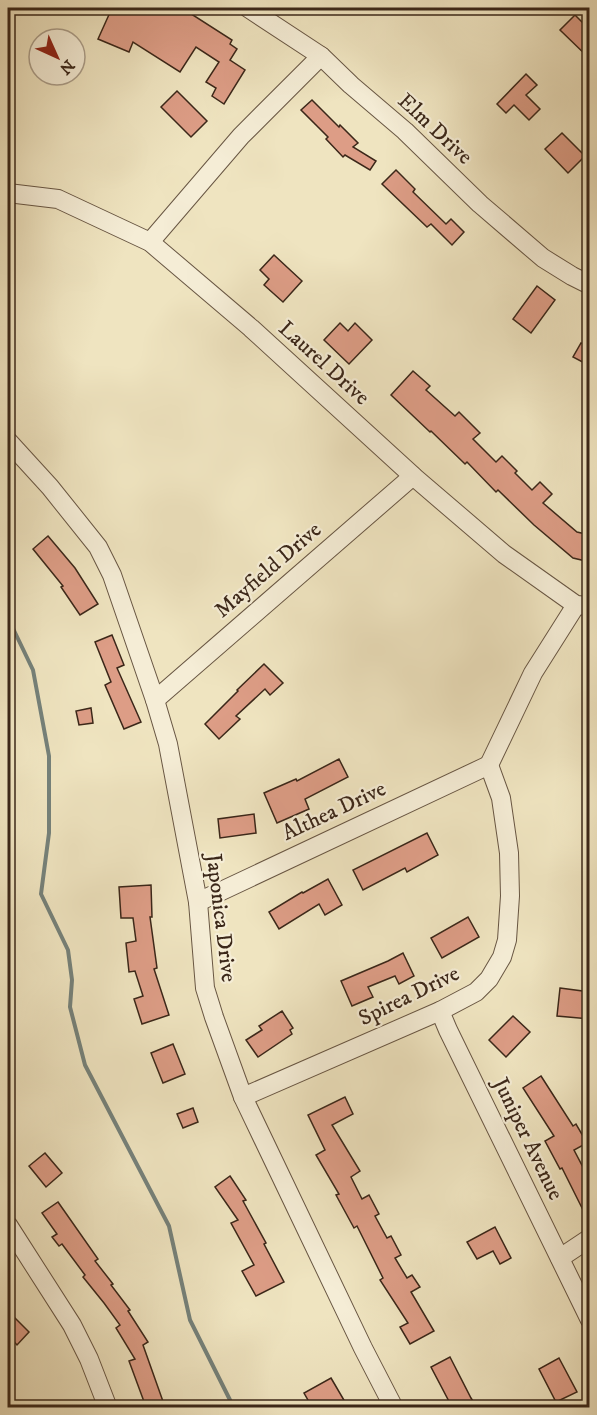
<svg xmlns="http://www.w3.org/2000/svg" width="597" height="1415" font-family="'IM FELL DW Pica',serif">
	<rect width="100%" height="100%" fill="#efe4c0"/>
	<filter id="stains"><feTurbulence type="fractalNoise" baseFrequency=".00333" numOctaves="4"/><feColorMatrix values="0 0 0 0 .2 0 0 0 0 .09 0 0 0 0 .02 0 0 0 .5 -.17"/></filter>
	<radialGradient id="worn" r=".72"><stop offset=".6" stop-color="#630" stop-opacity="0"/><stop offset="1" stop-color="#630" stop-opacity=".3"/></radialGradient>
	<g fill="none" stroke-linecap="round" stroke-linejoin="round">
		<polyline stroke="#75817a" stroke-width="4" points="8,618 33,670 49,756 49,833 41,894 68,950 72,980 70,1007 85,1065 169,1226 190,1320 234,1408"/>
	</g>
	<g fill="#dd9d86" stroke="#3b2719" stroke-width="1.5">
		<polygon points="112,8 182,8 232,40 230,44 237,49 230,60 245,70 224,104 212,96 216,88 206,82 219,62 196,47 180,72 133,42 129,52 98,39"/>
		<polygon points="575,15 590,30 590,59 560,30"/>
		<polygon points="526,74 537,85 526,95 540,109 529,120 514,105 506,113 497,104"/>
		<polygon points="177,91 207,121 191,137 161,107"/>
		<polygon points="312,100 339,127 340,125 358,143 353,147 376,161 370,170 345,155 343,157 326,139 328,137 301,110"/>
		<polygon points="562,133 585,156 568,173 545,149"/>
		<polygon points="396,170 415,189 413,192 446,224 451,219 464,232 452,245 431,224 427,227 382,184"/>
		<polygon points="274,255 302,281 283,302 264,285 269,279 260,270"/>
		<polygon points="537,286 555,300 531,333 513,319"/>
		<polygon points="340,323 348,331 355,323 372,340 349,364 324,340"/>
		<polygon points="581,343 590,347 590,366 573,357"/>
		<polygon points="413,371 430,386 426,390 455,416 459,412 480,433 473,439 496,462 502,456 517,471 515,473 532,490 540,482 552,494 543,503 577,532 590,535 590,562 573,558 534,525 498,490 496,492 467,462 465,464 431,431 430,432 391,395"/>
		<polygon points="48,536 75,568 98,604 80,615 61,587 63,586 33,549"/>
		<polygon points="112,635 124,665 117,668 141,722 124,729 105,685 111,682 95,642"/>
		<polygon points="264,664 283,683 270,695 265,689 236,716 240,719 219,739 205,724 238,691 237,690"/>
		<polygon points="91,708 93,723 79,725 76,711"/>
		<polygon points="339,759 348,777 305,799 309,809 277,823 264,793 296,779 297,781"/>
		<polygon points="254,814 256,833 220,838 218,819"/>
		<polygon points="427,833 438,855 407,872 405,868 363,890 353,870"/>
		<polygon points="328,879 342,905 325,915 319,904 279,929 269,912 302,892 303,893"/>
		<polygon points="151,885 152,917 150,917 157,968 154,969 169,1015 142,1024 134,999 143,996 135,971 129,972 126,943 136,941 133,918 121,918 119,887"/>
		<polygon points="468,917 479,937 442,958 431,938"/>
		<polygon points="403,953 414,976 399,984 395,976 368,987 373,997 352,1006 341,981 388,961"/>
		<polygon points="560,988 590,992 590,1019 557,1016"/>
		<polygon points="282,1011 293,1028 290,1030 292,1034 258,1057 246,1040 262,1030 259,1026"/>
		<polygon points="513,1016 530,1032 506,1057 489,1040"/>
		<polygon points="173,1044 185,1074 163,1083 151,1053"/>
		<polygon points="541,1076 573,1126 576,1124 587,1143 574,1150 585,1171 590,1169 590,1224 562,1168 560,1169 545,1141 554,1136 523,1088"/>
		<polygon points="345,1097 353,1114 332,1125 360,1171 351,1177 362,1199 369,1195 379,1214 375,1216 387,1238 391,1236 401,1255 395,1258 407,1278 412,1275 420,1287 411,1292 434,1331 410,1344 400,1327 408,1323 380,1280 383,1278 357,1226 354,1228 336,1195 339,1194 316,1155 325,1150 308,1115"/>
		<polygon points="193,1108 198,1122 183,1128 177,1114"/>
		<polygon points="45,1153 62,1173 46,1187 29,1166"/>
		<polygon points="230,1176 246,1200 243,1201 266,1243 264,1244 284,1282 256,1296 242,1271 254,1265 231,1223 238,1220 215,1187"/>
		<polygon points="58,1202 98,1259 95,1261 113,1284 111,1285 130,1310 128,1311 148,1342 143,1345 165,1407 146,1407 129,1361 135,1359 116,1328 120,1325 104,1303 83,1277 85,1275 62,1244 59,1246 52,1237 57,1234 42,1213"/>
		<polygon points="495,1227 511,1258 500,1264 493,1251 477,1259 467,1242"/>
		<polygon points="8,1311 29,1332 17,1345 8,1335"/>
		<polygon points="450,1357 471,1398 477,1407 452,1407 431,1367"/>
		<polygon points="559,1358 577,1392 556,1402 539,1369"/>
		<polygon points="331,1378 348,1407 312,1407 304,1393"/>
	</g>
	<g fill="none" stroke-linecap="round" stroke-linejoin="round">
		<defs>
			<g id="minor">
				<polyline points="248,8 321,56 351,85 405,131 480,204 543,258 572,276 590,285"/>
				<polyline points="8,193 58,199 150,242 251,328 413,476 504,554 576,605 590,606"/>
				<polyline points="150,242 241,136 321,56"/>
				<polyline points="8,441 50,487 98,547 112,575 155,700 168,744 198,902 205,988 214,1017 243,1097 363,1348 394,1408"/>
				<polyline points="155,700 413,476"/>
				<polyline points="489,765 533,673 576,605"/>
				<polyline points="198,902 489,765"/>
				<polyline points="440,1011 448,1030 590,1320"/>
				<polyline points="243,1097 440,1011 476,992 489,979 502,957 507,940 510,896 509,853 501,798 489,765"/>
				<polyline points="8,1225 72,1325 89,1359 108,1408"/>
				<polyline points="560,1258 590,1238"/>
			</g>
		</defs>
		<use href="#minor" stroke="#685643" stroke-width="20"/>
		<use href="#minor" stroke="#f5edd6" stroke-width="18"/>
	</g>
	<g text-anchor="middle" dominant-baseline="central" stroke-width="4.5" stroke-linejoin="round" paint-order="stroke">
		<g font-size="22" fill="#3b2719" stroke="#f5edd6">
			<text transform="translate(435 129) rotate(43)">Elm Drive</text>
			<text transform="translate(324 363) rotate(42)">Laurel Drive</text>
			<text transform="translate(268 570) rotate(-41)">Mayfield Drive</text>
			<text transform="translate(334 811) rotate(-25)">Althea Drive</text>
			<text transform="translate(221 918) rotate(83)">Japonica Drive</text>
			<text transform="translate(409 996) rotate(-26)">Spirea Drive</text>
			<text transform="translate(528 1139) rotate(64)">Juniper Avenue</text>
		</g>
	</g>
	<rect width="597" height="1415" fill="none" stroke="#efe4c0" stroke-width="30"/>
	<rect x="9" y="9" width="579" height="1397" fill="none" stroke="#3b2719" stroke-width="3"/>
	<rect x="15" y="15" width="567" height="1385" fill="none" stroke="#3b2719" stroke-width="1.5"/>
	<g transform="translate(57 57) rotate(135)"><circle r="28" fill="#f5edd6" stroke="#ab9e8a" stroke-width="1.5"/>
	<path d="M0-4.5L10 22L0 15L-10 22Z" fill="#8f2418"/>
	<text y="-9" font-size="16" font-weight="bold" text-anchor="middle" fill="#3b2719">N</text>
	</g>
	<rect width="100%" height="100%" filter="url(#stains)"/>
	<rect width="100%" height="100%" fill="url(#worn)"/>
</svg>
